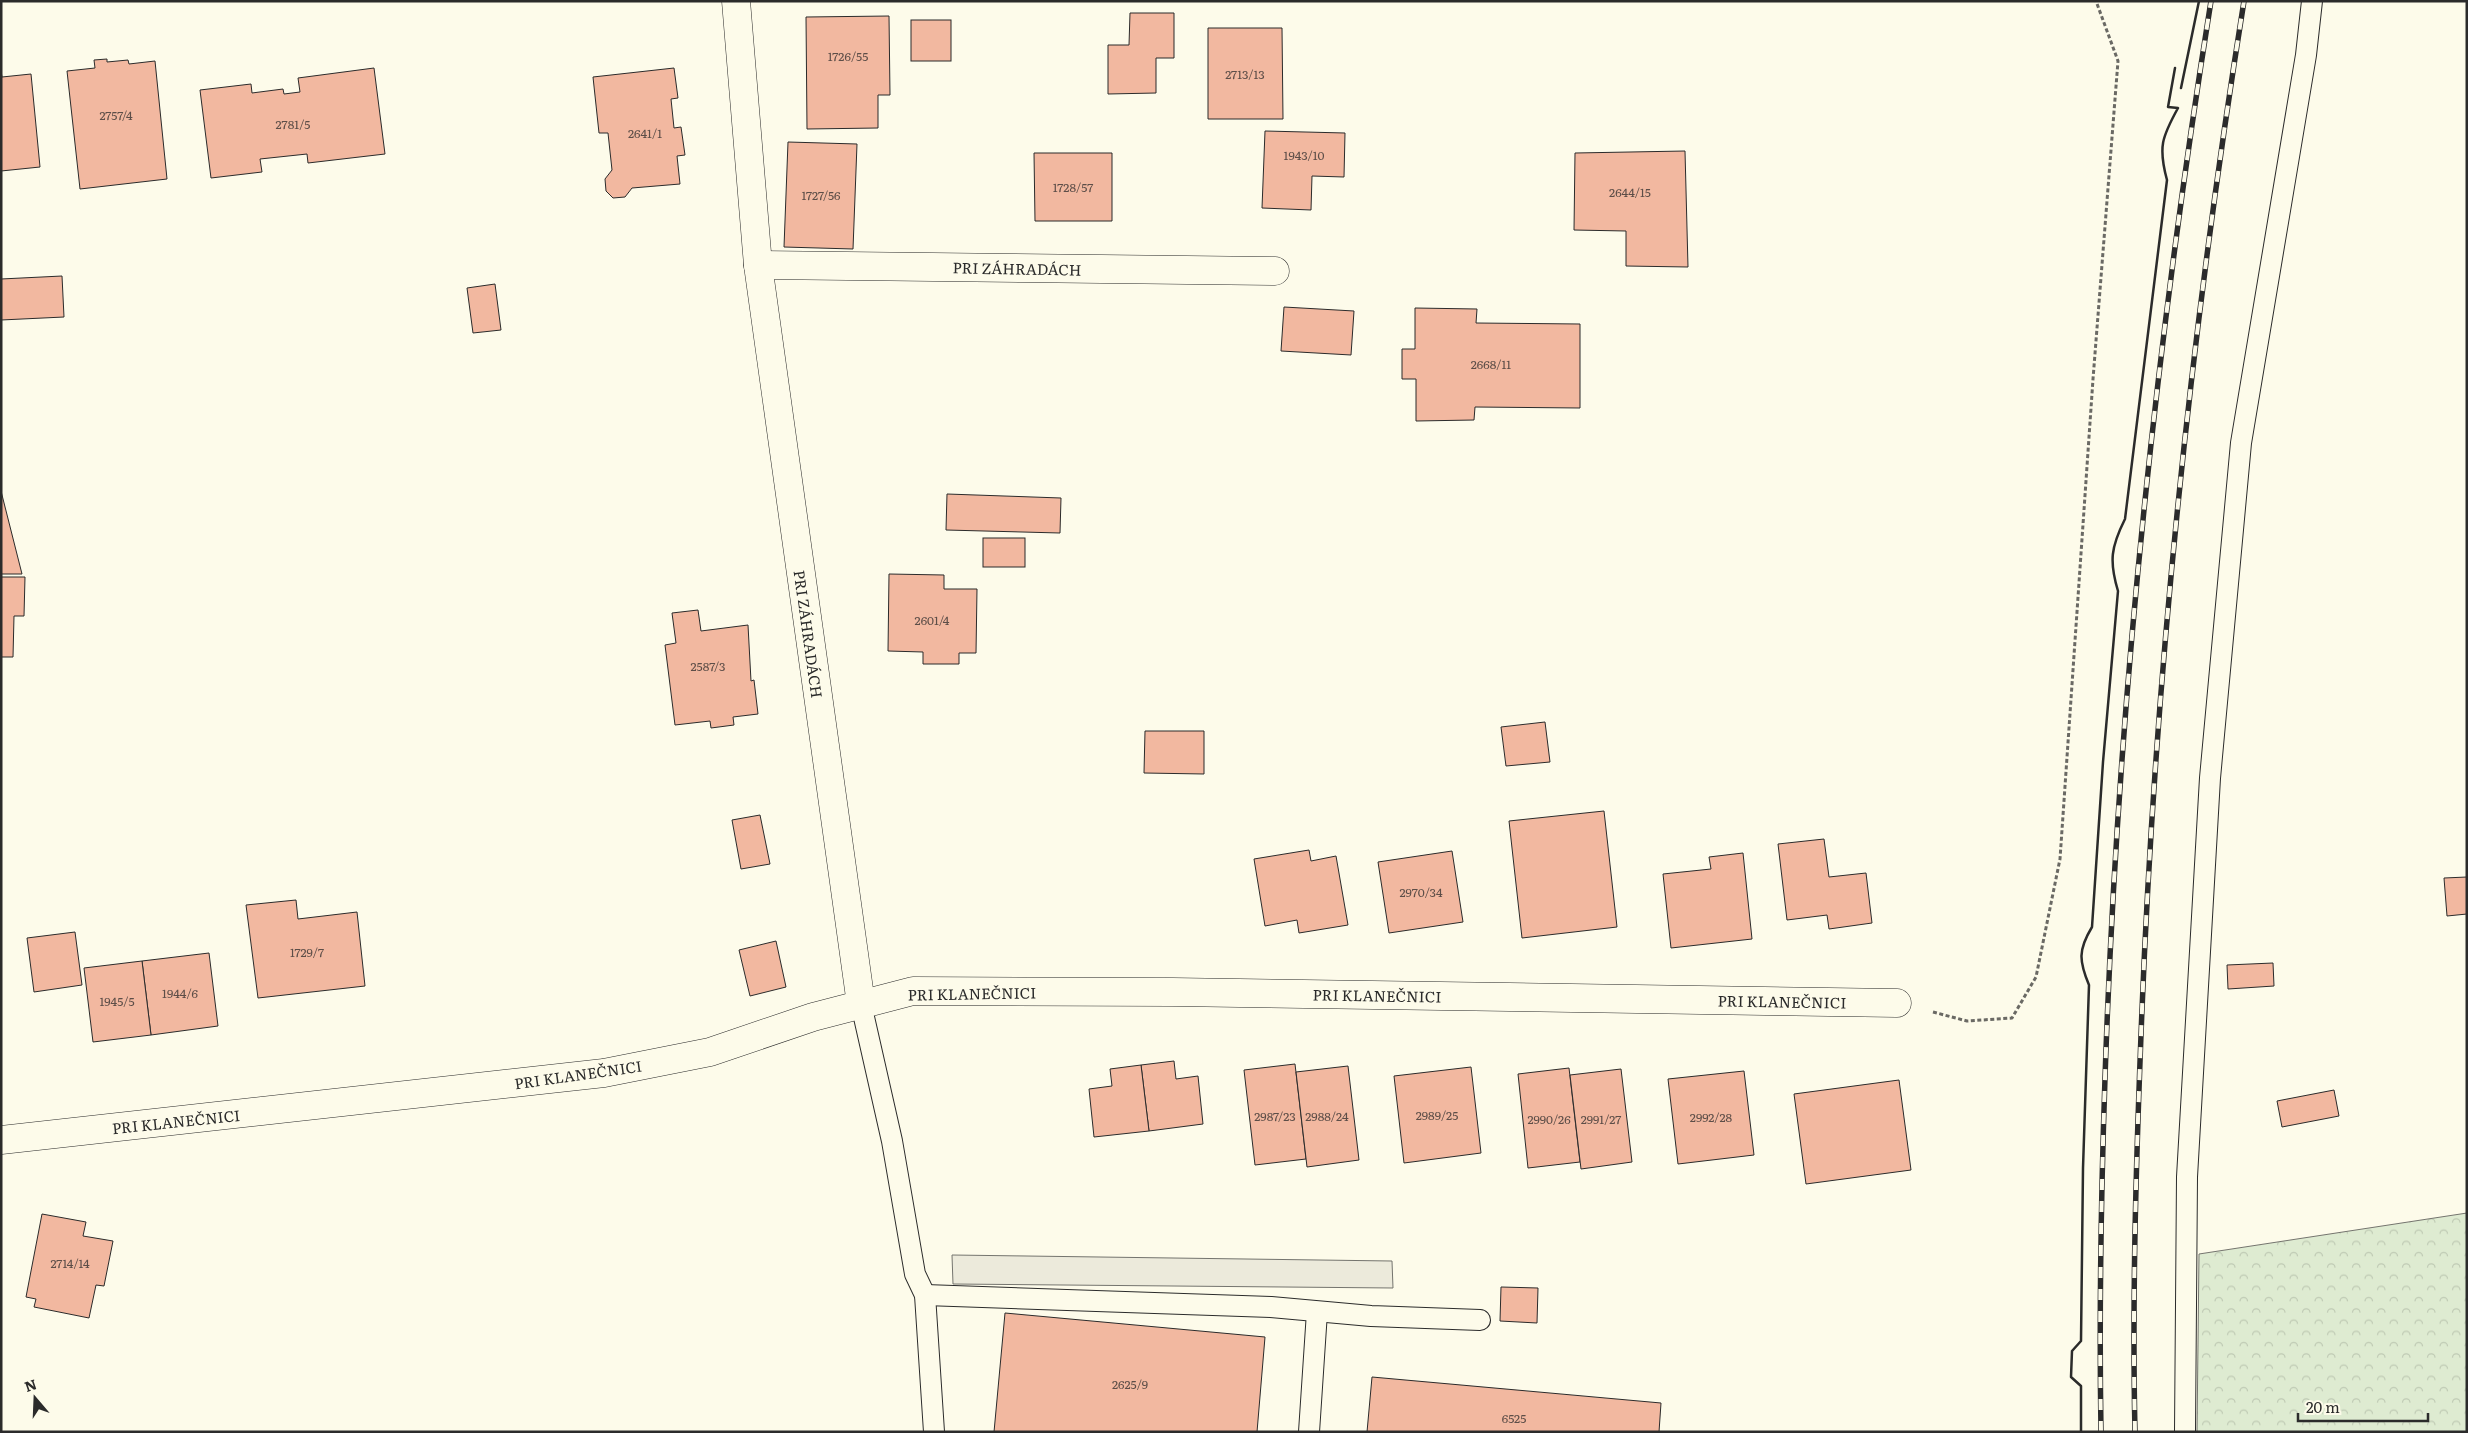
<svg xmlns="http://www.w3.org/2000/svg" width="2468" height="1433" font-family="Literata,serif">
	<defs>
		<pattern id="forest-crowns" width="20" height="18" patternUnits="userSpaceOnUse" patternTransform="scale(1.25)"><rect width="20" height="18" fill="#deebd1"/><path d="M2 6a3 3 0 1 1 6 0M12 15a3 3 0 1 1 6 0" fill="none" stroke="#bfcab4"/></pattern>
	</defs>
	<rect width="100%" height="100%" fill="#fdfbea"/>
	<polygon fill="url(#forest-crowns)" stroke="#74746e" points="2467,1213 2467,1432 2197,1432 2199,1254"/>
	<polygon fill="#eceadb" stroke="#74746e" points="952,1255 1392,1261 1393,1288 953,1284"/>
	<g fill="#f2b8a0" stroke="#2b2b2b">
		<polygon points="1130,13 1174,13 1174,58 1156,58 1156,93 1108,94 1108,45 1129,45"/>
		<polygon points="889,16 890,95 878,95 878,128 807,129 806,17"/>
		<rect x="911" y="20" width="40" height="41"/>
		<polygon points="1208,28 1282,28 1283,119 1208,119"/>
		<polygon points="107,59 107,62 128,60 129,64 155,61 167,179 80,189 67,71 95,68 94,60"/>
		<polygon points="374,68 385,154 308,163 307,154 260,159 262,172 211,178 200,90 251,84 252,93 283,89 284,94 300,92 298,78"/>
		<polygon points="674,68 678,98 671,99 674,128 681,127 685,155 677,156 680,184 632,188 625,197 613,198 606,191 605,179 612,170 608,133 599,133 593,77"/>
		<polygon points="1,71 2,77 31,74 40,167 1,171"/>
		<polygon points="1265,131 1345,133 1344,177 1312,176 1311,210 1262,208"/>
		<polygon points="788,142 857,144 853,249 784,247"/>
		<polygon points="1685,151 1688,267 1626,266 1626,231 1574,230 1575,153"/>
		<polygon points="1034,153 1112,153 1112,221 1035,221"/>
		<polygon points="62,276 64,317 1,320 1,279"/>
		<polygon points="495,284 501,330 473,333 467,288"/>
		<polygon points="1284,307 1354,311 1351,355 1281,351"/>
		<polygon points="1415,308 1477,309 1476,323 1580,324 1580,408 1475,407 1474,420 1416,421 1416,379 1402,379 1402,349 1415,349"/>
		<polygon points="1,491 22,574 1,574"/>
		<polygon points="947,494 1061,498 1060,533 946,530"/>
		<rect x="983" y="538" width="42" height="29"/>
		<polygon points="889,574 944,575 944,589 977,589 976,653 959,653 959,664 923,664 923,652 888,651"/>
		<polygon points="1,577 25,577 24,616 14,616 13,657 1,657"/>
		<polygon points="698,610 701,631 748,625 751,681 754,680 758,714 733,717 734,725 711,728 710,721 675,725 665,645 676,643 672,613"/>
		<polygon points="1545,722 1550,762 1506,766 1501,727"/>
		<polygon points="1145,731 1204,731 1204,774 1144,773"/>
		<polygon points="1604,811 1617,927 1522,938 1509,821"/>
		<polygon points="760,815 770,864 741,869 732,820"/>
		<polygon points="1824,839 1829,877 1866,873 1872,923 1829,929 1827,915 1787,920 1778,844"/>
		<polygon points="1309,850 1311,861 1336,856 1348,925 1299,933 1297,920 1265,926 1254,859"/>
		<polygon points="1452,851 1463,922 1389,933 1378,862"/>
		<polygon points="1743,853 1752,939 1671,948 1663,874 1711,869 1709,857"/>
		<polygon points="2467,877 2467,914 2447,916 2444,878"/>
		<polygon points="296,900 298,919 357,912 365,986 258,998 246,905"/>
		<polygon points="75,932 82,985 34,992 27,938"/>
		<polygon points="776,941 786,987 750,996 739,950"/>
		<polygon points="209,953 218,1026 151,1035 142,961"/>
		<polygon points="142,961 151,1035 93,1042 84,968"/>
		<polygon points="2273,963 2274,986 2228,989 2227,965"/>
		<polygon points="1174,1061 1176,1079 1198,1076 1203,1124 1149,1131 1141,1065"/>
		<polygon points="1295,1064 1306,1159 1255,1165 1244,1070"/>
		<polygon points="1141,1065 1149,1131 1094,1137 1089,1089 1112,1086 1110,1069"/>
		<polygon points="1348,1066 1359,1160 1307,1167 1296,1072"/>
		<polygon points="1471,1067 1481,1153 1404,1163 1394,1076"/>
		<polygon points="1569,1068 1580,1162 1528,1168 1518,1074"/>
		<polygon points="1621,1069 1632,1162 1581,1169 1570,1075"/>
		<polygon points="1744,1071 1754,1155 1678,1164 1668,1079"/>
		<polygon points="1899,1080 1911,1170 1806,1184 1794,1094"/>
		<polygon points="2334,1090 2339,1116 2282,1127 2277,1101"/>
		<polygon points="42,1214 86,1222 83,1236 113,1241 104,1286 96,1285 89,1318 34,1307 36,1299 26,1297"/>
		<polygon points="1501,1287 1538,1288 1537,1323 1500,1321"/>
		<polygon points="1005,1313 1265,1337 1257,1432 994,1432"/>
		<polygon points="1372,1377 1661,1403 1659,1432 1367,1432"/>
	</g>
	<g fill="none" stroke-linecap="round" stroke-linejoin="round">
		<defs>
			<g id="service">
				<polyline points="861,1004 892,1141 915,1274 925,1295 934,1432"/>
				<polyline points="925,1295 1271,1307 1371,1316 1480,1320"/>
				<polyline points="1309,1432 1317,1312"/>
				<polyline points="2185,1432 2187,1177 2210,778 2241,443 2306,55 2312,1"/>
			</g>
			<g id="minor">
				<polyline points="736,1 758,265 861,1004"/>
				<polyline points="758,265 1275,271"/>
				<polyline points="1,1140 604,1073 710,1052 813,1017 913,991 1173,992 1897,1003"/>
			</g>
		</defs>
		<use href="#service" stroke="#2b2b2b" stroke-width="22"/>
		<use href="#minor" stroke="#2b2b2b" stroke-width="29"/>
		<polyline stroke="#6a6964" stroke-width="3" stroke-dasharray="4 2.5" stroke-linecap="butt" points="1933,1012 1967,1021 2012,1018 2036,977 2060,859 2093,379 2118,61 2096,1"/>
		<use href="#service" stroke="#fdfbea" stroke-width="20"/>
		<use href="#minor" stroke="#fdfbea" stroke-width="28"/>
		<defs>
			<g id="rail">
				<path d="M2101 1432C2099 1314 2101 1196 2105 1078 2117 717 2154 358 2211 1"/>
				<path d="M2135 1432C2132 1299 2136 1167 2141 1035 2154 688 2189 344 2244 1"/>
			</g>
		</defs>
		<use href="#rail" stroke="#2b2b2b" stroke-width="5.5"/>
		<use href="#rail" stroke="#fdfbea" stroke-width="4" stroke-dasharray="11" stroke-linecap="butt"/>
		<g stroke="#2b2b2b" stroke-width="2.5">
			<polyline points="2181,88 2199,1"/>
			<path d="M2081 1432V1386L2071 1377 2072 1351 2081 1341 2083 1168 2089 985C2079 961 2078 950 2092 927L2103 762 2118 591C2109 561 2111 547 2125 519L2167 180C2158 147 2162 137 2178 108L2168 107 2175 68"/>
		</g>
	</g>
	<g text-anchor="middle" dominant-baseline="central" stroke-width="4" stroke-linejoin="round" paint-order="stroke">
		<g font-size="12" fill="#5d4e48">
			<text x="848" y="56">1726/55</text>
			<text x="1245" y="74">2713/13</text>
			<text x="116" y="115">2757/4</text>
			<text x="293" y="124">2781/5</text>
			<text x="645" y="133">2641/1</text>
			<text x="1304" y="155">1943/10</text>
			<text x="1073" y="187">1728/57</text>
			<text x="1630" y="192">2644/15</text>
			<text x="821" y="195">1727/56</text>
			<text x="1491" y="364">2668/11</text>
			<text x="932" y="620">2601/4</text>
			<text x="708" y="666">2587/3</text>
			<text x="1421" y="892">2970/34</text>
			<text x="307" y="952">1729/7</text>
			<text x="180" y="993">1944/6</text>
			<text x="117" y="1001">1945/5</text>
			<text x="1437" y="1115">2989/25</text>
			<text x="1275" y="1116">2987/23</text>
			<text x="1327" y="1116">2988/24</text>
			<text x="1711" y="1117">2992/28</text>
			<text x="1549" y="1119">2990/26</text>
			<text x="1601" y="1119">2991/27</text>
			<text x="70" y="1263">2714/14</text>
			<text x="1130" y="1384">2625/9</text>
			<text x="1514" y="1418">6525</text>
		</g>
		<g font-size="15" fill="#2b2b2b" stroke="#fdfbea">
			<text transform="translate(1017 268) rotate(1)">PRI ZÁHRADÁCH</text>
			<text transform="translate(809 634) rotate(82)">PRI ZÁHRADÁCH</text>
			<text transform="translate(972 993) rotate(-1)">PRI KLANEČNICI</text>
			<text transform="translate(1377 995) rotate(1)">PRI KLANEČNICI</text>
			<text transform="translate(1782 1001) rotate(1)">PRI KLANEČNICI</text>
			<text transform="translate(578 1074) rotate(-8)">PRI KLANEČNICI</text>
			<text transform="translate(176 1121) rotate(-6)">PRI KLANEČNICI</text>
		</g>
	</g>
	<rect width="2468" height="1433" fill="none" stroke="#2b2b2b" stroke-width="5"/>
	<g transform="translate(35 1398) rotate(341)" stroke="#fdfbea" stroke-width="4" paint-order="stroke">
	<path d="M0-4L9 19L0 12L-9 19Z" fill="#2b2b2b"/>
	<text y="-8" font-size="14" font-weight="bold" text-anchor="middle" fill="#2b2b2b">N</text>
	</g>
	<path d="M2298 1413v8h130v-8" fill="none" stroke="#2b2b2b" stroke-width="2.5"/>
	<text x="2306" y="1413" font-size="15" fill="#2b2b2b" stroke="#fdfbea" stroke-width="4" paint-order="stroke">20 m</text>
</svg>
